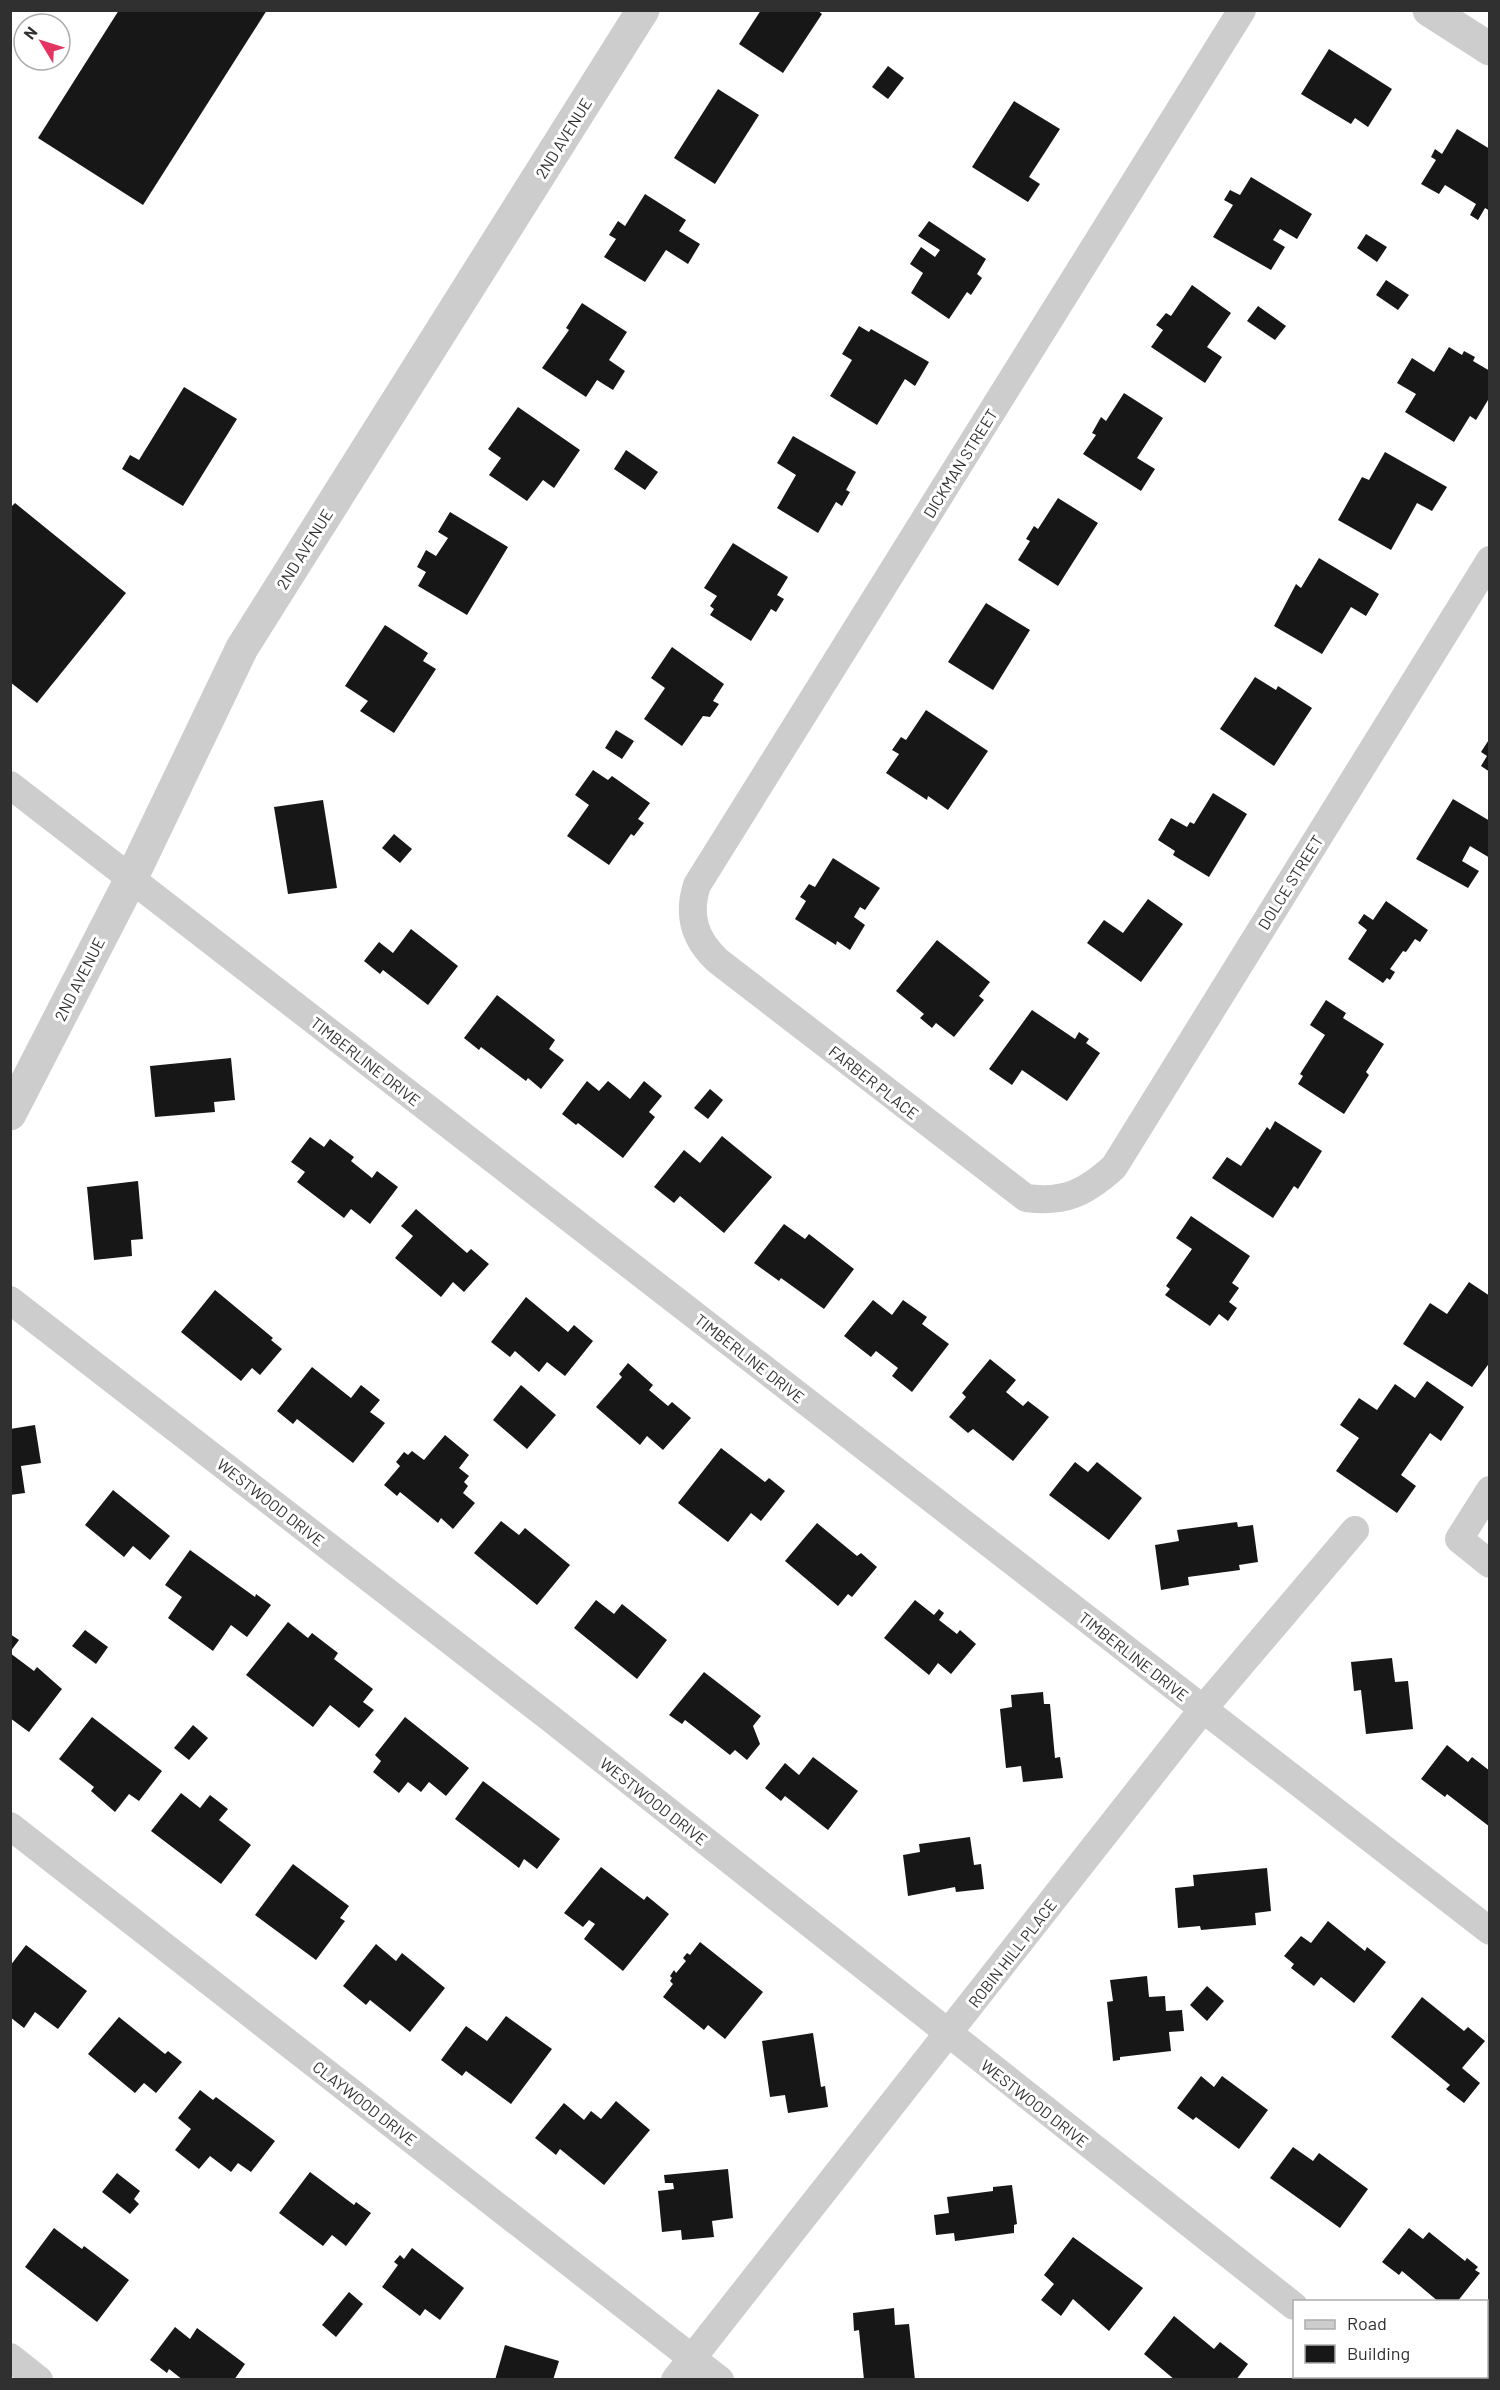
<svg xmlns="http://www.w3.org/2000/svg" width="1500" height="2390" font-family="Barlow,sans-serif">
	<rect width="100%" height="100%" fill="#fff"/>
	<g fill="#171717">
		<polygon points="119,10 267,10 143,205 38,138"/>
		<polygon points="761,10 817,10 822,14 783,73 739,44"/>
		<polygon points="1329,49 1392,89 1368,127 1355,118 1351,124 1301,94"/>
		<polygon points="888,66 904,78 888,99 872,87"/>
		<polygon points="718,89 759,115 715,184 674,158"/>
		<polygon points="1014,101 1060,129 1029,177 1040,184 1028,202 972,167"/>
		<polygon points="1457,129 1490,149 1490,211 1485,208 1478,220 1470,215 1476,204 1445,185 1439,194 1421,184 1436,160 1431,157 1435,149 1442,154"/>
		<polygon points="1251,177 1312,214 1297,239 1280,229 1273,240 1285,247 1271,270 1213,237 1233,205 1224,200 1230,190 1240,195"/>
		<polygon points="645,194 686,220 679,231 700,244 688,264 666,250 645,282 604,257 616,239 609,235 618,221 625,226"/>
		<polygon points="929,221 986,259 977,274 982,278 971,295 967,292 949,319 911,293 923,273 910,264 921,247 935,257 940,250 918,236"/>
		<polygon points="1366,234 1387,247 1377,262 1357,248"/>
		<polygon points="1386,280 1409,295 1398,310 1376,295"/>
		<polygon points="1192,285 1231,313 1207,347 1222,357 1205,383 1151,347 1163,330 1156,325 1166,313 1171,316"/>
		<polygon points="582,303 627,332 609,360 625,371 613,390 597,380 586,397 542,368 569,330 566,328"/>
		<polygon points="1258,306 1286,326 1275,340 1247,321"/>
		<polygon points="859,326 869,332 871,329 929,362 915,386 905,379 877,425 830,396 852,360 842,354"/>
		<polygon points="1449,347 1462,355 1464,351 1475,357 1473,361 1490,371 1490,401 1488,400 1476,420 1470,416 1454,442 1405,412 1416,394 1397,383 1412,358 1434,372"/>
		<polygon points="184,387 237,419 183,506 122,469 130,455 139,460"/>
		<polygon points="1124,393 1163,418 1137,458 1155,469 1141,491 1083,454 1096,435 1092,433 1101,417 1106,421"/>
		<polygon points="518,407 580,450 554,488 543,480 527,501 489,475 501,458 488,449"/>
		<polygon points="793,436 856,472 846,490 850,492 842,506 836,502 818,533 777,508 796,475 777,463"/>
		<polygon points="626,450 658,472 645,490 614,469"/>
		<polygon points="1385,452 1447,487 1432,511 1417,503 1391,550 1338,520 1362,477 1369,480"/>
		<polygon points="1058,498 1098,523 1058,586 1018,560 1030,541 1026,539 1034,526 1038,529"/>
		<polygon points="15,503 126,593 37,703 10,682 10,508"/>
		<polygon points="450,512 508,547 467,615 418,586 426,572 417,567 426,550 436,556 448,538 438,532"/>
		<polygon points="733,543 788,577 777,595 784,599 776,612 771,609 751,641 710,615 714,609 710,606 717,596 704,588"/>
		<polygon points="1319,558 1379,594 1366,616 1351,607 1322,654 1274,626 1296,584 1301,588"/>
		<polygon points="986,603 1030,630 993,690 948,662"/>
		<polygon points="385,625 428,653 423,661 436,669 394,733 360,711 368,701 345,686"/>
		<polygon points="672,647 724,684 713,701 719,704 710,717 703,716 682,746 644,719 665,688 651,678"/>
		<polygon points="1255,677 1276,690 1278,686 1312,708 1274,766 1220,729"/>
		<polygon points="926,710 988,751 948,810 928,796 927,800 886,773 899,754 892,750 901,737 906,740"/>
		<polygon points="616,730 634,741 622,759 605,748"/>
		<polygon points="1490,738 1490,772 1481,766 1487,756 1481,752"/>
		<polygon points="593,770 608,780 612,776 650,803 638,819 644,823 634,836 631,834 609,865 567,836 589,805 575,795"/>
		<polygon points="1213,793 1247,814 1209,877 1173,855 1175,851 1158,840 1171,818 1187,827 1190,822 1194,824"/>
		<polygon points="1453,799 1490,821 1490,858 1470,846 1462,861 1479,871 1468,888 1416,859"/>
		<polygon points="323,800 337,888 288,894 274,807"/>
		<polygon points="394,834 412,849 400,863 382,848"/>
		<polygon points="833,858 880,888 865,910 860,907 854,917 865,925 850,950 837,941 836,945 795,919 806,901 800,897 809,884 815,887"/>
		<polygon points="1148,899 1183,924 1141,982 1087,943 1104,920 1123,933"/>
		<polygon points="1386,901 1428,930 1420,942 1415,939 1406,952 1403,951 1390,969 1395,972 1390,980 1387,978 1383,983 1348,959 1367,930 1358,923 1364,914 1373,920"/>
		<polygon points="411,929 458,966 428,1005 383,970 380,974 364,961 379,942 393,953"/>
		<polygon points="937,940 990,982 979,996 984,1000 954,1037 936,1023 932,1028 920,1018 924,1014 896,991"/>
		<polygon points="497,995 555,1040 549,1049 564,1060 541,1089 528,1078 526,1081 481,1047 479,1050 464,1038"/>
		<polygon points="1326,1000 1346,1013 1343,1018 1384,1044 1366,1072 1369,1075 1344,1114 1298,1084 1303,1076 1300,1074 1325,1035 1310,1025"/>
		<polygon points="1032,1010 1075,1039 1079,1032 1089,1039 1086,1043 1100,1053 1067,1101 1022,1070 1012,1085 989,1069"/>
		<polygon points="231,1058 235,1100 214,1102 215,1112 155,1117 150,1066"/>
		<polygon points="587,1081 599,1091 608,1081 630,1099 644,1081 662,1096 649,1112 655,1117 623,1158 578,1123 576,1125 562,1114"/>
		<polygon points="710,1089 723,1100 708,1119 694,1108"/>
		<polygon points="1275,1121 1322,1151 1298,1189 1294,1186 1273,1218 1212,1178 1227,1157 1241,1166 1267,1127 1270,1130"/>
		<polygon points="722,1136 772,1177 724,1233 680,1196 674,1203 654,1187 684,1150 700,1163"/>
		<polygon points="310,1137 324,1147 330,1139 354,1157 351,1161 372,1178 377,1171 398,1187 370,1224 351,1209 344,1218 297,1182 305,1172 291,1162"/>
		<polygon points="138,1181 143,1239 131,1240 132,1256 94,1260 87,1187"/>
		<polygon points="416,1209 467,1253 471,1249 489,1264 464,1292 453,1282 441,1297 395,1258 413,1236 401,1226"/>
		<polygon points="1191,1216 1250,1256 1232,1283 1239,1288 1229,1302 1237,1308 1228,1321 1219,1314 1210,1326 1165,1295 1170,1289 1166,1286 1192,1249 1176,1238"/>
		<polygon points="784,1224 805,1239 809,1234 854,1269 824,1309 781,1278 779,1281 754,1263"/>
		<polygon points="1469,1282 1490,1296 1490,1362 1472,1387 1403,1344 1430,1303 1447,1314"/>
		<polygon points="215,1290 273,1338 271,1340 282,1349 260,1375 252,1368 241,1381 181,1332"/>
		<polygon points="526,1297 568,1332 574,1325 593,1341 565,1376 547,1362 539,1372 515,1351 510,1357 491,1342"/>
		<polygon points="873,1300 892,1315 903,1300 927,1317 922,1324 949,1344 912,1392 892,1376 898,1368 876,1351 871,1357 844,1336"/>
		<polygon points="990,1359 1016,1380 1006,1392 1023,1406 1028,1401 1049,1417 1013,1461 973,1429 968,1433 949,1417 966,1397 962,1393"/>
		<polygon points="628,1363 653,1385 649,1390 668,1406 672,1402 691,1418 663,1450 647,1436 640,1445 596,1407 622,1377 619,1374"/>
		<polygon points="312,1367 351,1398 361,1385 380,1400 370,1412 385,1423 353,1463 297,1419 293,1424 277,1411"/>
		<polygon points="1427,1381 1464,1407 1441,1441 1430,1433 1401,1475 1416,1486 1397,1513 1336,1471 1359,1438 1340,1425 1359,1398 1377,1410 1395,1384 1415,1398"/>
		<polygon points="521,1385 556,1415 527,1449 493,1420"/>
		<polygon points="35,1425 41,1463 21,1466 25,1493 10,1495 10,1429"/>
		<polygon points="445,1435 469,1455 459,1468 469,1476 464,1482 468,1486 463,1493 475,1503 453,1529 441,1518 438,1523 400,1492 397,1496 384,1485 400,1466 396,1462 404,1452 408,1455 412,1451 424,1460"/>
		<polygon points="721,1448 765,1482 769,1478 785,1491 761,1521 751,1513 728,1542 678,1503"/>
		<polygon points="1075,1462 1088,1472 1097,1462 1142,1498 1109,1540 1049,1495"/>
		<polygon points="113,1490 170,1536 150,1560 133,1546 124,1557 85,1525"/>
		<polygon points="501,1521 519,1535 525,1528 570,1565 537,1605 474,1553"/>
		<polygon points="1237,1522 1238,1527 1253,1525 1258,1562 1239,1565 1240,1570 1188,1577 1189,1585 1161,1590 1155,1545 1179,1541 1177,1530"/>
		<polygon points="817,1523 857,1556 861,1553 877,1567 852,1597 848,1594 838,1606 785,1561"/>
		<polygon points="190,1550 255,1597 256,1594 271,1605 247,1637 231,1625 213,1651 168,1618 182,1597 165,1585"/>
		<polygon points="596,1600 614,1614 622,1604 667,1640 637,1679 574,1628"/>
		<polygon points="915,1600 934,1615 939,1609 944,1613 939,1620 957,1634 960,1630 976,1644 951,1674 938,1663 929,1675 884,1638"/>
		<polygon points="288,1622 308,1638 312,1633 338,1653 334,1659 373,1689 363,1702 374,1710 359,1728 330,1705 313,1727 246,1675"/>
		<polygon points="85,1630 108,1647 96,1664 72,1646"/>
		<polygon points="10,1634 19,1640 10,1652"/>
		<polygon points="10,1653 34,1671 37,1667 62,1689 29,1732 10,1718"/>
		<polygon points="1392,1658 1395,1682 1408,1681 1413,1729 1366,1734 1361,1690 1354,1691 1351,1662"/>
		<polygon points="704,1672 761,1716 753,1726 760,1744 747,1760 735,1750 730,1755 685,1720 682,1724 669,1715"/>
		<polygon points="1043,1692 1044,1704 1050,1704 1055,1758 1060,1757 1063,1778 1023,1782 1021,1766 1006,1768 1000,1709 1012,1707 1011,1695"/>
		<polygon points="92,1717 162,1771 139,1801 129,1794 115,1812 91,1791 94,1787 59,1759"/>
		<polygon points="405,1717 469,1768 446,1796 429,1782 421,1792 408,1782 399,1793 373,1772 381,1761 375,1755"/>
		<polygon points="193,1725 208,1738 189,1760 174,1748"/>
		<polygon points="1447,1745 1468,1762 1472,1757 1490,1771 1490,1827 1447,1794 1445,1797 1421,1779"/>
		<polygon points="813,1757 858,1791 828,1830 785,1796 781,1801 765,1788 785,1763 799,1775"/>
		<polygon points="483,1781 560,1839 537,1869 524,1859 519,1868 455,1819"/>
		<polygon points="181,1793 200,1808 210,1795 228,1809 219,1820 251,1845 221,1884 151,1831"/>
		<polygon points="970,1837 974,1865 981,1864 984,1889 956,1892 955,1887 908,1896 903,1855 920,1852 919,1844"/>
		<polygon points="293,1864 349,1906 340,1918 345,1921 316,1960 255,1915"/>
		<polygon points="601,1867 644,1900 647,1896 669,1914 623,1971 584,1939 595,1924 589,1920 583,1927 564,1913"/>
		<polygon points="1267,1868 1271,1911 1255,1913 1256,1925 1201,1930 1200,1926 1178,1928 1175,1888 1194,1886 1193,1875"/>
		<polygon points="1328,1921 1365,1951 1367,1947 1386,1962 1354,2003 1321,1977 1314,1986 1291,1968 1294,1964 1284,1956 1301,1936 1311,1943"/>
		<polygon points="700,1942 763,1992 725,2039 708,2025 704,2030 663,1997 673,1984 670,1981 672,1978 670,1976 674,1970 676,1973 686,1961 683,1958 687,1953 690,1955"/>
		<polygon points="376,1944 396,1961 402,1953 445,1988 410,2032 370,2000 366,2005 343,1986"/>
		<polygon points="26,1945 87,1991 58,2029 35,2012 24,2028 10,2017 10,1966"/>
		<polygon points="1147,1976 1149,1997 1165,1996 1166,2011 1182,2010 1184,2031 1169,2032 1171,2051 1120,2057 1120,2060 1113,2061 1107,2002 1113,2001 1110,1980"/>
		<polygon points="1207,1986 1224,2001 1207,2021 1190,2005"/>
		<polygon points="1422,1997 1464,2031 1468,2027 1485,2041 1462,2068 1480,2083 1464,2103 1446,2089 1450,2085 1391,2037"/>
		<polygon points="506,2016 552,2049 511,2104 466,2071 462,2076 441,2060 466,2026 487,2041"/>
		<polygon points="119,2017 165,2054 168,2051 182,2062 156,2093 144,2083 135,2093 88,2054"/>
		<polygon points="813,2033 821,2087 825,2086 828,2107 788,2113 785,2095 770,2097 762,2041"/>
		<polygon points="1201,2076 1214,2087 1222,2076 1268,2110 1239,2149 1196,2117 1193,2120 1177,2108"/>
		<polygon points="200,2090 213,2100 216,2097 275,2141 251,2172 238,2163 231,2172 210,2156 199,2169 175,2150 191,2129 178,2118"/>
		<polygon points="616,2101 650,2130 604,2185 560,2149 556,2155 535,2138 564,2103 584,2120 591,2111 601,2119"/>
		<polygon points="1293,2147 1313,2161 1319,2153 1368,2189 1340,2228 1270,2178"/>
		<polygon points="728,2169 733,2218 712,2221 714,2237 682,2240 681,2230 662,2232 658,2191 674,2189 673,2183 665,2183 664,2175"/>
		<polygon points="310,2172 354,2205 356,2202 371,2213 346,2246 332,2235 323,2246 279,2213"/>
		<polygon points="117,2173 140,2191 134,2199 139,2204 130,2214 102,2192"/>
		<polygon points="1012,2185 1017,2224 1014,2225 1014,2233 955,2241 954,2233 936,2235 934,2215 949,2213 947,2197 993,2191 993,2187"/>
		<polygon points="54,2228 82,2249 84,2246 129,2280 97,2322 25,2267"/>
		<polygon points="1409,2228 1423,2239 1429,2232 1465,2261 1467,2258 1478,2267 1475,2270 1480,2273 1457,2302 1439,2302 1402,2271 1399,2275 1382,2262"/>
		<polygon points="1073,2237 1143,2288 1109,2331 1073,2299 1061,2316 1041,2300 1054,2284 1044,2275"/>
		<polygon points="412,2248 464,2288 440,2320 425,2309 420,2316 382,2287 398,2265 394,2262 400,2255 404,2259"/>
		<polygon points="349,2292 363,2304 336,2337 322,2325"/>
		<polygon points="894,2308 895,2325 909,2324 915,2380 864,2380 859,2330 854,2331 853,2313"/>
		<polygon points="1174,2316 1214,2349 1220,2342 1248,2364 1236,2380 1175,2380 1144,2354"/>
		<polygon points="1490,2318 1490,2348 1486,2346 1486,2322"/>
		<polygon points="175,2327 190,2339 197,2328 245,2364 234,2380 183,2380 169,2369 167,2373 150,2360"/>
		<polygon points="505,2345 559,2361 553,2380 495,2380"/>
	</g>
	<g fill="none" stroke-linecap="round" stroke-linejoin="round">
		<g stroke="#cdcdcd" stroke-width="28">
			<path d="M1242 10 697 885C687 916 695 940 718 961L1026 1198C1065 1203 1085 1193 1114 1167L1490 560"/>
			<polyline points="10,785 1490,1931"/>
			<polyline points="10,1300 550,1718 1294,2306"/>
			<polyline points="1490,1490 1459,1539 1490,1564"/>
			<polyline points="10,1826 720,2380"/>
			<polyline points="10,2357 39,2380"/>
			<polyline points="1385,2376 1388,2380"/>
			<polyline points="675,2380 1203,1709 1355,1530"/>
		</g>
		<g stroke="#cdcdcd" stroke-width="33">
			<polyline points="1429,10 1490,49"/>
			<polyline points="10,1114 131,879 242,648 643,10"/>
		</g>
	</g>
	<g text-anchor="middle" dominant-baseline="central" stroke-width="6" stroke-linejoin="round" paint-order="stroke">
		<g font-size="16" fill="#303030" stroke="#fff">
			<text transform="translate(563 138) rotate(-58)">2ND AVENUE</text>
			<text transform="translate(960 463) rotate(-58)">DICKMAN STREET</text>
			<text transform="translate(304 549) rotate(-58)">2ND AVENUE</text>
			<text transform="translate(1290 882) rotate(-58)">DOLCE STREET</text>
			<text transform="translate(79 979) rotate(-63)">2ND AVENUE</text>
			<text transform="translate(366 1061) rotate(38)">TIMBERLINE DRIVE</text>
			<text transform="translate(874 1082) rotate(38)">FARBER PLACE</text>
			<text transform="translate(750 1358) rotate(38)">TIMBERLINE DRIVE</text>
			<text transform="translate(271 1502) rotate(38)">WESTWOOD DRIVE</text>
			<text transform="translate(1134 1656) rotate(38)">TIMBERLINE DRIVE</text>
			<text transform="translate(654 1801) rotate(38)">WESTWOOD DRIVE</text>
			<text transform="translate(1012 1953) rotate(-52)">ROBIN HILL PLACE</text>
			<text transform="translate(365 2103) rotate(38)">CLAYWOOD DRIVE</text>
			<text transform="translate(1035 2103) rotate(38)">WESTWOOD DRIVE</text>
		</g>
	</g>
	<rect width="1500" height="2390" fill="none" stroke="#303030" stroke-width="24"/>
	<rect x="1293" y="2300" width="195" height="78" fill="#ffffff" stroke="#acacac" stroke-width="1.5"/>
	<rect x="1305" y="2320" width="30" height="9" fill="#cdcdcd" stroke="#acacac" stroke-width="1.5"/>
	<text x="1347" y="2330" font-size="18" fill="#303030">Road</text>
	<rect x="1305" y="2345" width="30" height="18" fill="#171717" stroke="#acacac" stroke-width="1.5"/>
	<text x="1347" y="2360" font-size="18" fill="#303030">Building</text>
	<g transform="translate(42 42) rotate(308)"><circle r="28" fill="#ffffff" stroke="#acacac" stroke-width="1.5"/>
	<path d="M0-4.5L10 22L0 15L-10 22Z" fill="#e43562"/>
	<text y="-9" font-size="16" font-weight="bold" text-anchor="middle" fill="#303030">N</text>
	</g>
</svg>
